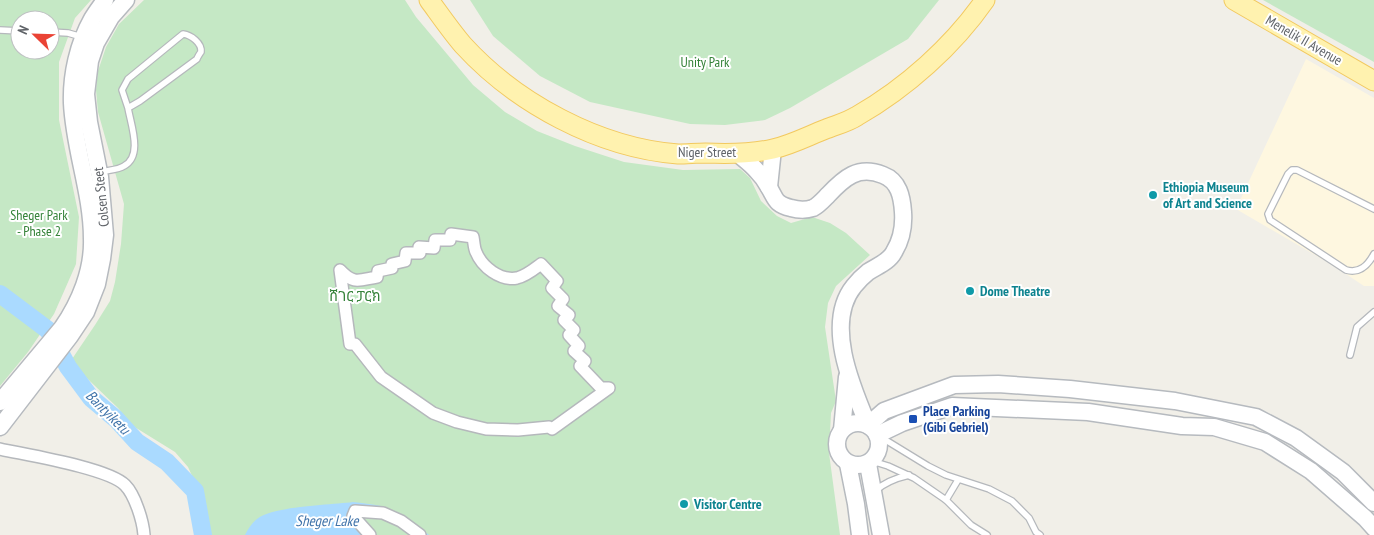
<svg xmlns="http://www.w3.org/2000/svg" width="1374" height="535" font-family="'PT Sans Narrow','Noto Sans Ethiopic',sans-serif">
	<rect width="100%" height="100%" fill="#f1efe8"/>
	<polygon fill="#fef7e0" points="1306,59 1374,98 1374,286 1364,286 1334,266 1236,209"/>
	<g fill="#c5e8c5" fill-rule="evenodd">
		<path d="M0 0H91L75 18 59 62V120L79 217 76 264 54 314 28 352 0 386ZM20 20H50V50H20Z"/>
		<polygon points="144,0 405,0 416,17 473,85 505,112 537,131 575,146 624,162 683,170 740,169 750,178 761,201 777,216 791,223 812,217 830,223 846,233 870,255 836,286 828,303 825,327 836,401 831,413 829,453 840,535 207,535 205,514 194,480 188,467 175,452 133,426 118,408 70,362 95,325 110,301 115,282 121,244 124,204 98,112 96,90 98,71 106,47 119,24"/>
		<polygon points="470,0 939,0 908,39 790,108 765,120 725,125 690,124 590,102 540,76 493,36"/>
		<polygon points="1263,0 1374,0 1374,62"/>
	</g>
	<path fill="#aadaff" d="M353 502C362 503 372 504 381 506 399 511 415 524 429 535H420L401 521 355 511 370 535H245C248 529 252 523 257 519 273 506 330 505 353 502Z"/>
	<g fill="none" stroke-linecap="round" stroke-linejoin="round">
		<polyline stroke="#aadaff" stroke-width="18" points="0,294 48,330 68,367 91,398 116,419 137,442 167,462 195,491 203,535"/>
		<defs>
			<g id="lane">
				<polyline points="0,30 20,31"/>
				<polyline points="50,32 68,33 82,37"/>
				<path d="M101 172C108 170 118 170 124 166 143 156 131 125 128 108L140 101 197 59C197 58 200 53 201 52 202 43 191 35 183 34L128 79 122 90 128 108"/>
				<path d="M1374 209 1297 170H1292L1288 174 1268 214 1270 220 1346 270C1360 274 1368 265 1374 254"/>
				<polyline points="1350,355 1357,327 1374,312"/>
				<polyline points="879,436 928,466 946,475 989,489 1012,501 1029,518 1036,532 1040,535"/>
				<polyline points="872,461 888,466 914,478 946,500 971,525 987,535"/>
				<path d="M875 491C885 482 896 478 909 475"/>
				<polyline points="946,500 958,480"/>
			</g>
			<g id="street">
				<path d="M451 234 473 237C474 242 474 248 476 252 482 267 500 281 517 278 526 276 533 270 541 264L557 281 552 288 563 299 558 306 569 315 564 320 574 330 569 335 579 346 574 351 585 361 580 366 601 388H609L552 429 549 427 518 430 486 429 457 422 433 413 381 377 355 344H350L340 270C354 285 359 280 377 277L378 271 392 268V264L405 261 406 253H420L419 247 434 248 435 240H450Z"/>
				<path d="M0 449C27 455 108 468 125 485 135 495 143 521 144 535"/>
				<polyline points="370,535 353,516 355,511 383,513 401,521 420,535"/>
			</g>
			<g id="secondary">
				<path d="M737 153C744 159 751 164 757 171 761 175 765 180 768 186 776 198 774 204 791 208 798 210 807 210 813 208 819 205 824 199 828 195 844 178 858 165 883 175 899 181 902 197 903 212 904 226 902 239 894 252 889 262 877 266 868 272 863 276 858 281 854 286 824 323 852 387 868 425"/>
				<polyline points="769,187 773,149"/>
				<path d="M0 402 62 328C80 302 93 270 92 239 92 193 74 149 72 103 71 75 78 44 92 19 96 12 101 6 105 0"/>
				<circle cx="858" cy="444" r="21"/>
				<polyline points="868,425 884,411 954,385 998,384 1070,389 1175,401 1256,417 1296,438 1343,472 1374,503"/>
				<polyline points="0,427 70,336 86,312 97,284 102,259 105,235 100,177 89,122 86,94 90,61 96,43 111,17 126,0"/>
				<polyline points="842,430 847,377"/>
				<polyline points="877,435 902,423 952,406 1088,412 1182,426 1214,427 1265,442 1311,471 1365,518 1374,528"/>
				<polyline points="848,464 856,504 860,535"/>
				<polyline points="868,464 881,535"/>
			</g>
			<g id="primary">
				<path d="M429 0C440 15 451 31 463 45 516 103 599 148 678 154 687 154 696 153 705 153 727 154 751 154 773 149 791 145 808 136 826 129 836 125 848 122 857 116 906 88 953 46 985 0"/>
				<polyline points="1234,0 1374,81"/>
			</g>
		</defs>
		<use href="#lane" stroke="#b5b8bc" stroke-width="8"/>
		<use href="#street" stroke="#b5b8bc" stroke-width="14"/>
		<use href="#secondary" stroke="#b6babf" stroke-width="19"/>
		<use href="#primary" stroke="#f2c960" stroke-width="21"/>
		<use href="#lane" stroke="#fff" stroke-width="5.5"/>
		<use href="#street" stroke="#fff" stroke-width="11"/>
		<use href="#secondary" stroke="#fff" stroke-width="16"/>
		<use href="#primary" stroke="#fff2af" stroke-width="19"/>
	</g>
	<g fill="#0f9aa8" stroke="#fff" stroke-width="2">
		<circle cx="1153" cy="195" r="5"/>
		<circle cx="970" cy="291" r="5"/>
		<circle cx="684" cy="504" r="5"/>
	</g>
	<rect fill="#1a4fb4" stroke="#fff" stroke-width="2" x="908" y="414" width="10" height="10" rx="2.5"/>
	<g text-anchor="middle" dominant-baseline="central" stroke-width="4" stroke-linejoin="round" paint-order="stroke">
		<g font-size="14" fill="#5f6368" stroke="#fff">
			<text transform="translate(1304 40) rotate(30)">Menelik II Avenue</text>
			<text x="707" y="152">Niger Street</text>
			<text transform="translate(101 197) rotate(-96)">Colsen Steet</text>
		</g>
		<g font-size="14" fill="#348238" stroke="#fff">
			<text x="705" y="62">Unity Park</text>
			<text x="39" y="215">Sheger Park<tspan x="39" dy="16">- Phase 2</tspan></text>
			<text x="355" y="296">ሸገር ፓርክ</text>
		</g>
		<g font-size="14" font-weight="bold" fill="#0d838f" stroke="#fff" text-anchor="start">
			<text x="1163" y="187">Ethiopia Museum<tspan x="1163" dy="16">of Art and Science</tspan></text>
			<text x="980" y="291">Dome Theatre</text>
			<text x="694" y="504">Visitor Centre</text>
		</g>
		<g font-size="14" font-weight="bold" fill="#164399" stroke="#fff" text-anchor="start">
			<text x="923" y="411">Place Parking<tspan x="923" dy="16">(Gibi Gebriel)</tspan></text>
		</g>
		<g font-size="15" font-style="italic" fill="#4174aa" stroke="#fff">
			<text transform="translate(108 412) rotate(45)">Bantyiketu</text>
			<text x="327" y="520">Sheger Lake</text>
		</g>
	</g>
	<g transform="translate(35 35) rotate(293)"><circle r="24" fill="#ffffff" stroke="#bfc1c3"/>
	<path d="M0-4L9 19L0 12L-9 19Z" fill="#ea4335"/>
	<text y="-8" font-size="14" font-weight="bold" text-anchor="middle" fill="#5f6368">N</text>
	</g>
</svg>
